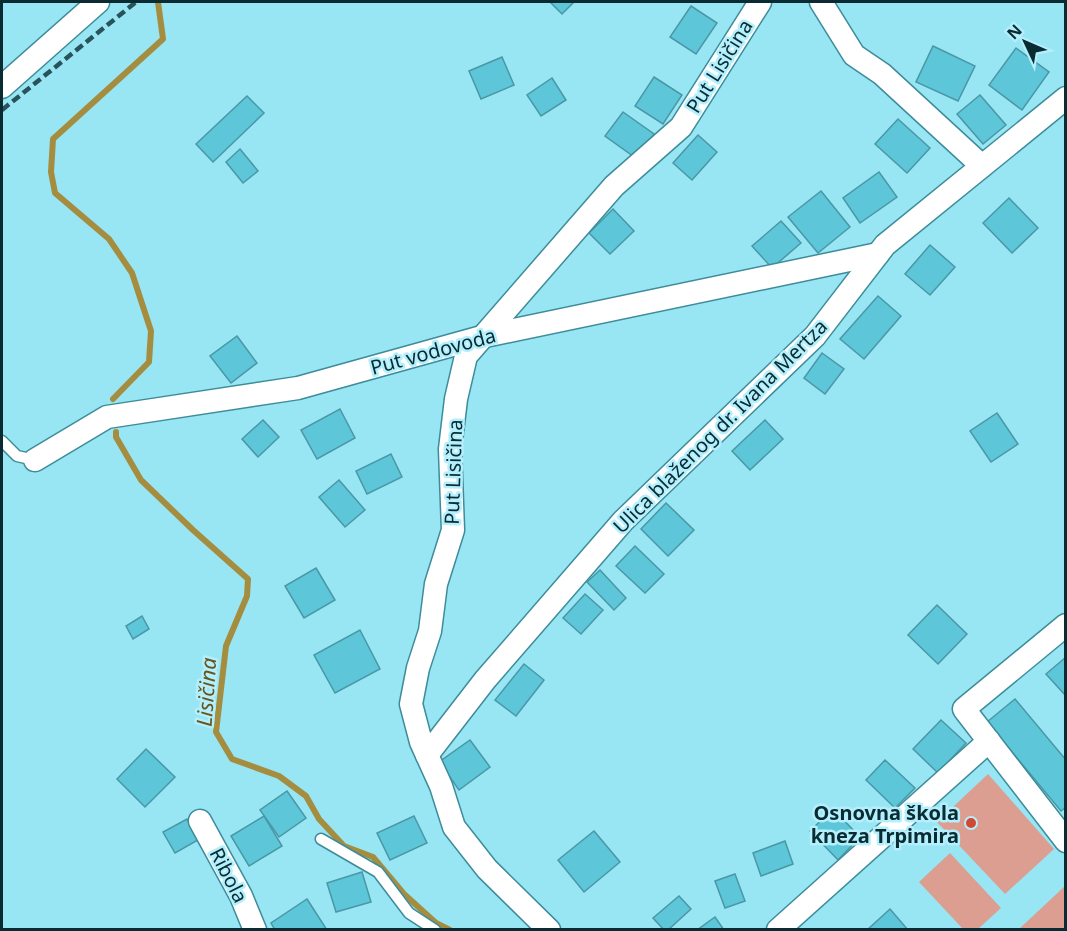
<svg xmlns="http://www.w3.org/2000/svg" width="1067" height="931" font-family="'Noto Sans',sans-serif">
	<rect width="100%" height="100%" fill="#98e5f4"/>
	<g fill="#dc9e91">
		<polygon points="988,774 1054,849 1005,894 937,822"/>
		<polygon points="950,853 1001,908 978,929 963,929 919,882"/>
		<polygon points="1065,886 1065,929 1019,929"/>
	</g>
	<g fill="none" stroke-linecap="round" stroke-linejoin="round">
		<g stroke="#a58d40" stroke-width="6">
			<polyline points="113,399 149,362 151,331 132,273 109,239 55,193 51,172 53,139 163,39 158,2"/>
			<polyline points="116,432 116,437 141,480 193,530 248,579 247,596 226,646 216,732 232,759 279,776 306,796 319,819 344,846 373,857 404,894 436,923 450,930"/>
		</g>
	</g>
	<g fill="#5dc6d9" stroke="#4a97a5" stroke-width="1.5">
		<polygon points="550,2 574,2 562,14"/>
		<polygon points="691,6 717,23 696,54 670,37"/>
		<polygon points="933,46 975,66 958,101 916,82"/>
		<polygon points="1016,48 1049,72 1022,110 989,85"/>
		<polygon points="502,57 514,85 481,99 469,71"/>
		<polygon points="654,77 682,95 663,124 635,106"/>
		<polygon points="552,78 566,100 541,116 527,95"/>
		<polygon points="980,95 1006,125 983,144 957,114"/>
		<polygon points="247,96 264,113 213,162 196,144"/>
		<polygon points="623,112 654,134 637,159 605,136"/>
		<polygon points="898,119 930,148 907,173 875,144"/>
		<polygon points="698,135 717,152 692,180 673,163"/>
		<polygon points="240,149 258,171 243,183 226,162"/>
		<polygon points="879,172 897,197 860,223 843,198"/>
		<polygon points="821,191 850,227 818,253 788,217"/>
		<polygon points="1009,198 1038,228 1012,253 983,223"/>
		<polygon points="613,209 634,231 610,254 589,233"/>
		<polygon points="781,221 801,243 772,268 752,246"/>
		<polygon points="930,245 955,267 930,295 905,274"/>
		<polygon points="878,296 901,316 864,359 840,339"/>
		<polygon points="237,336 257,363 231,383 210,356"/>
		<polygon points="822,353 844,369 825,394 804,378"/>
		<polygon points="340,409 355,438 317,459 301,430"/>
		<polygon points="997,413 1018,444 991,462 970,431"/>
		<polygon points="263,420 279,437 258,457 242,439"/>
		<polygon points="765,420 783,439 750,470 732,451"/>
		<polygon points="391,454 402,477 367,494 356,471"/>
		<polygon points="339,480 365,510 345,527 319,497"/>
		<polygon points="666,503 694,530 668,556 641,529"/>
		<polygon points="635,546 664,574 645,593 616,566"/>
		<polygon points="316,568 335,600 304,618 285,586"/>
		<polygon points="600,570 626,598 614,610 587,582"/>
		<polygon points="585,594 603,610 581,634 563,618"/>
		<polygon points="937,605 967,634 938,664 908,635"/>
		<polygon points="142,616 149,629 133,639 126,626"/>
		<polygon points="360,630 380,669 335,693 314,655"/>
		<polygon points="1066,657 1066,696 1046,674"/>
		<polygon points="524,664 544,680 516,716 495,700"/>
		<polygon points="1015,699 1066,760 1066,807 1061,811 987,722"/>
		<polygon points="941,720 966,743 938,773 913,749"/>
		<polygon points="470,740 490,767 459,790 439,762"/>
		<polygon points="146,749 175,777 145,807 117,779"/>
		<polygon points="885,760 915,788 895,808 866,780"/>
		<polygon points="287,791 306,818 279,837 260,810"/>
		<polygon points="833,809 860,837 838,860 810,831"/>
		<polygon points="264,816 282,846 249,866 231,836"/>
		<polygon points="414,816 427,843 390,860 377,833"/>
		<polygon points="187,819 198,840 175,853 163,832"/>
		<polygon points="594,831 620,862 584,892 558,860"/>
		<polygon points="785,841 793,864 761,876 753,853"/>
		<polygon points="362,872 371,902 336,912 327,883"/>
		<polygon points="735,874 745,901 725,908 715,881"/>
		<polygon points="679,896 691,909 668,930 664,930 653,918"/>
		<polygon points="307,899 327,930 275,930 271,923"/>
		<polygon points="890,909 908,930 867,930"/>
		<polygon points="715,917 724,930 697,930"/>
	</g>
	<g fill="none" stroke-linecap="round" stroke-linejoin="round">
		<defs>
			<g id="lane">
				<polyline points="2,441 17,456 35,460"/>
				<polyline points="321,839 378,872 409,913 435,930"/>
			</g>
			<g id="street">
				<polyline points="821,2 854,55 882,74 982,166"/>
				<polyline points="2,87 98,2"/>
				<polyline points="35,460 107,417 298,388 485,336 878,254"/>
				<polyline points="1066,625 964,709 1066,841"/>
				<polyline points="427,755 485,680 623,521 815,336 885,245 1066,98"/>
				<polyline points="200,821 241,896 255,930"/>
				<polyline points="549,930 487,869 454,827 441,786 421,742 411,704 418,668 430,631 436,584 453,530 450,449 456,399 466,356 614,186 681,127 760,2"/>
				<polyline points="778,930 989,741"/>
			</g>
		</defs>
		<use href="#lane" stroke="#3e8c9a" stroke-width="13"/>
		<use href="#street" stroke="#3e8c9a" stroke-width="25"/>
		<use href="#lane" stroke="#fff" stroke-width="10"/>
		<use href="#street" stroke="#fff" stroke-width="22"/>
		<polyline stroke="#28535b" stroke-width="4.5" stroke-dasharray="9 4.5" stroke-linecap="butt" points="2,110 136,2"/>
	</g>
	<circle fill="#d44833" stroke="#b3effc" stroke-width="2" cx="971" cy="823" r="6"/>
	<g text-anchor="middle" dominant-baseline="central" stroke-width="5" stroke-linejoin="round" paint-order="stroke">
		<g font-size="20" fill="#092b31" stroke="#b3effc">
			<text transform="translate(719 66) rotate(-58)">Put Lisičina</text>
			<text transform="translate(433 351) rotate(-15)">Put vodovoda</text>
			<text transform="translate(720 426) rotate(-45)">Ulica blaženog dr. Ivana Mertza</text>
			<text transform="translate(453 472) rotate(-88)">Put Lisičina</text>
			<text transform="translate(229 875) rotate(63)">Ribola</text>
		</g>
		<g font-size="20" font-weight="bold" fill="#092b31" stroke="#b3effc" text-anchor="end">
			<text x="959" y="812">Osnovna škola<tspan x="959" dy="23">kneza Trpimira</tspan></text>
		</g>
		<g font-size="21" font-style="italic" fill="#67551c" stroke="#b3effc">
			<text transform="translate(206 692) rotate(-86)">Lisičina</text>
		</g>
	</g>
	<rect width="1067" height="931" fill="none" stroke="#092b31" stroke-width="6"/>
	<g transform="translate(1025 42) rotate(314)" stroke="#b3effc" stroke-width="4.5" paint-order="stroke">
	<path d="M0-4.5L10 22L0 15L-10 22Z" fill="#092b31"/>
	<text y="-9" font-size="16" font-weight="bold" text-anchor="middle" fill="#092b31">N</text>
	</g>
</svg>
